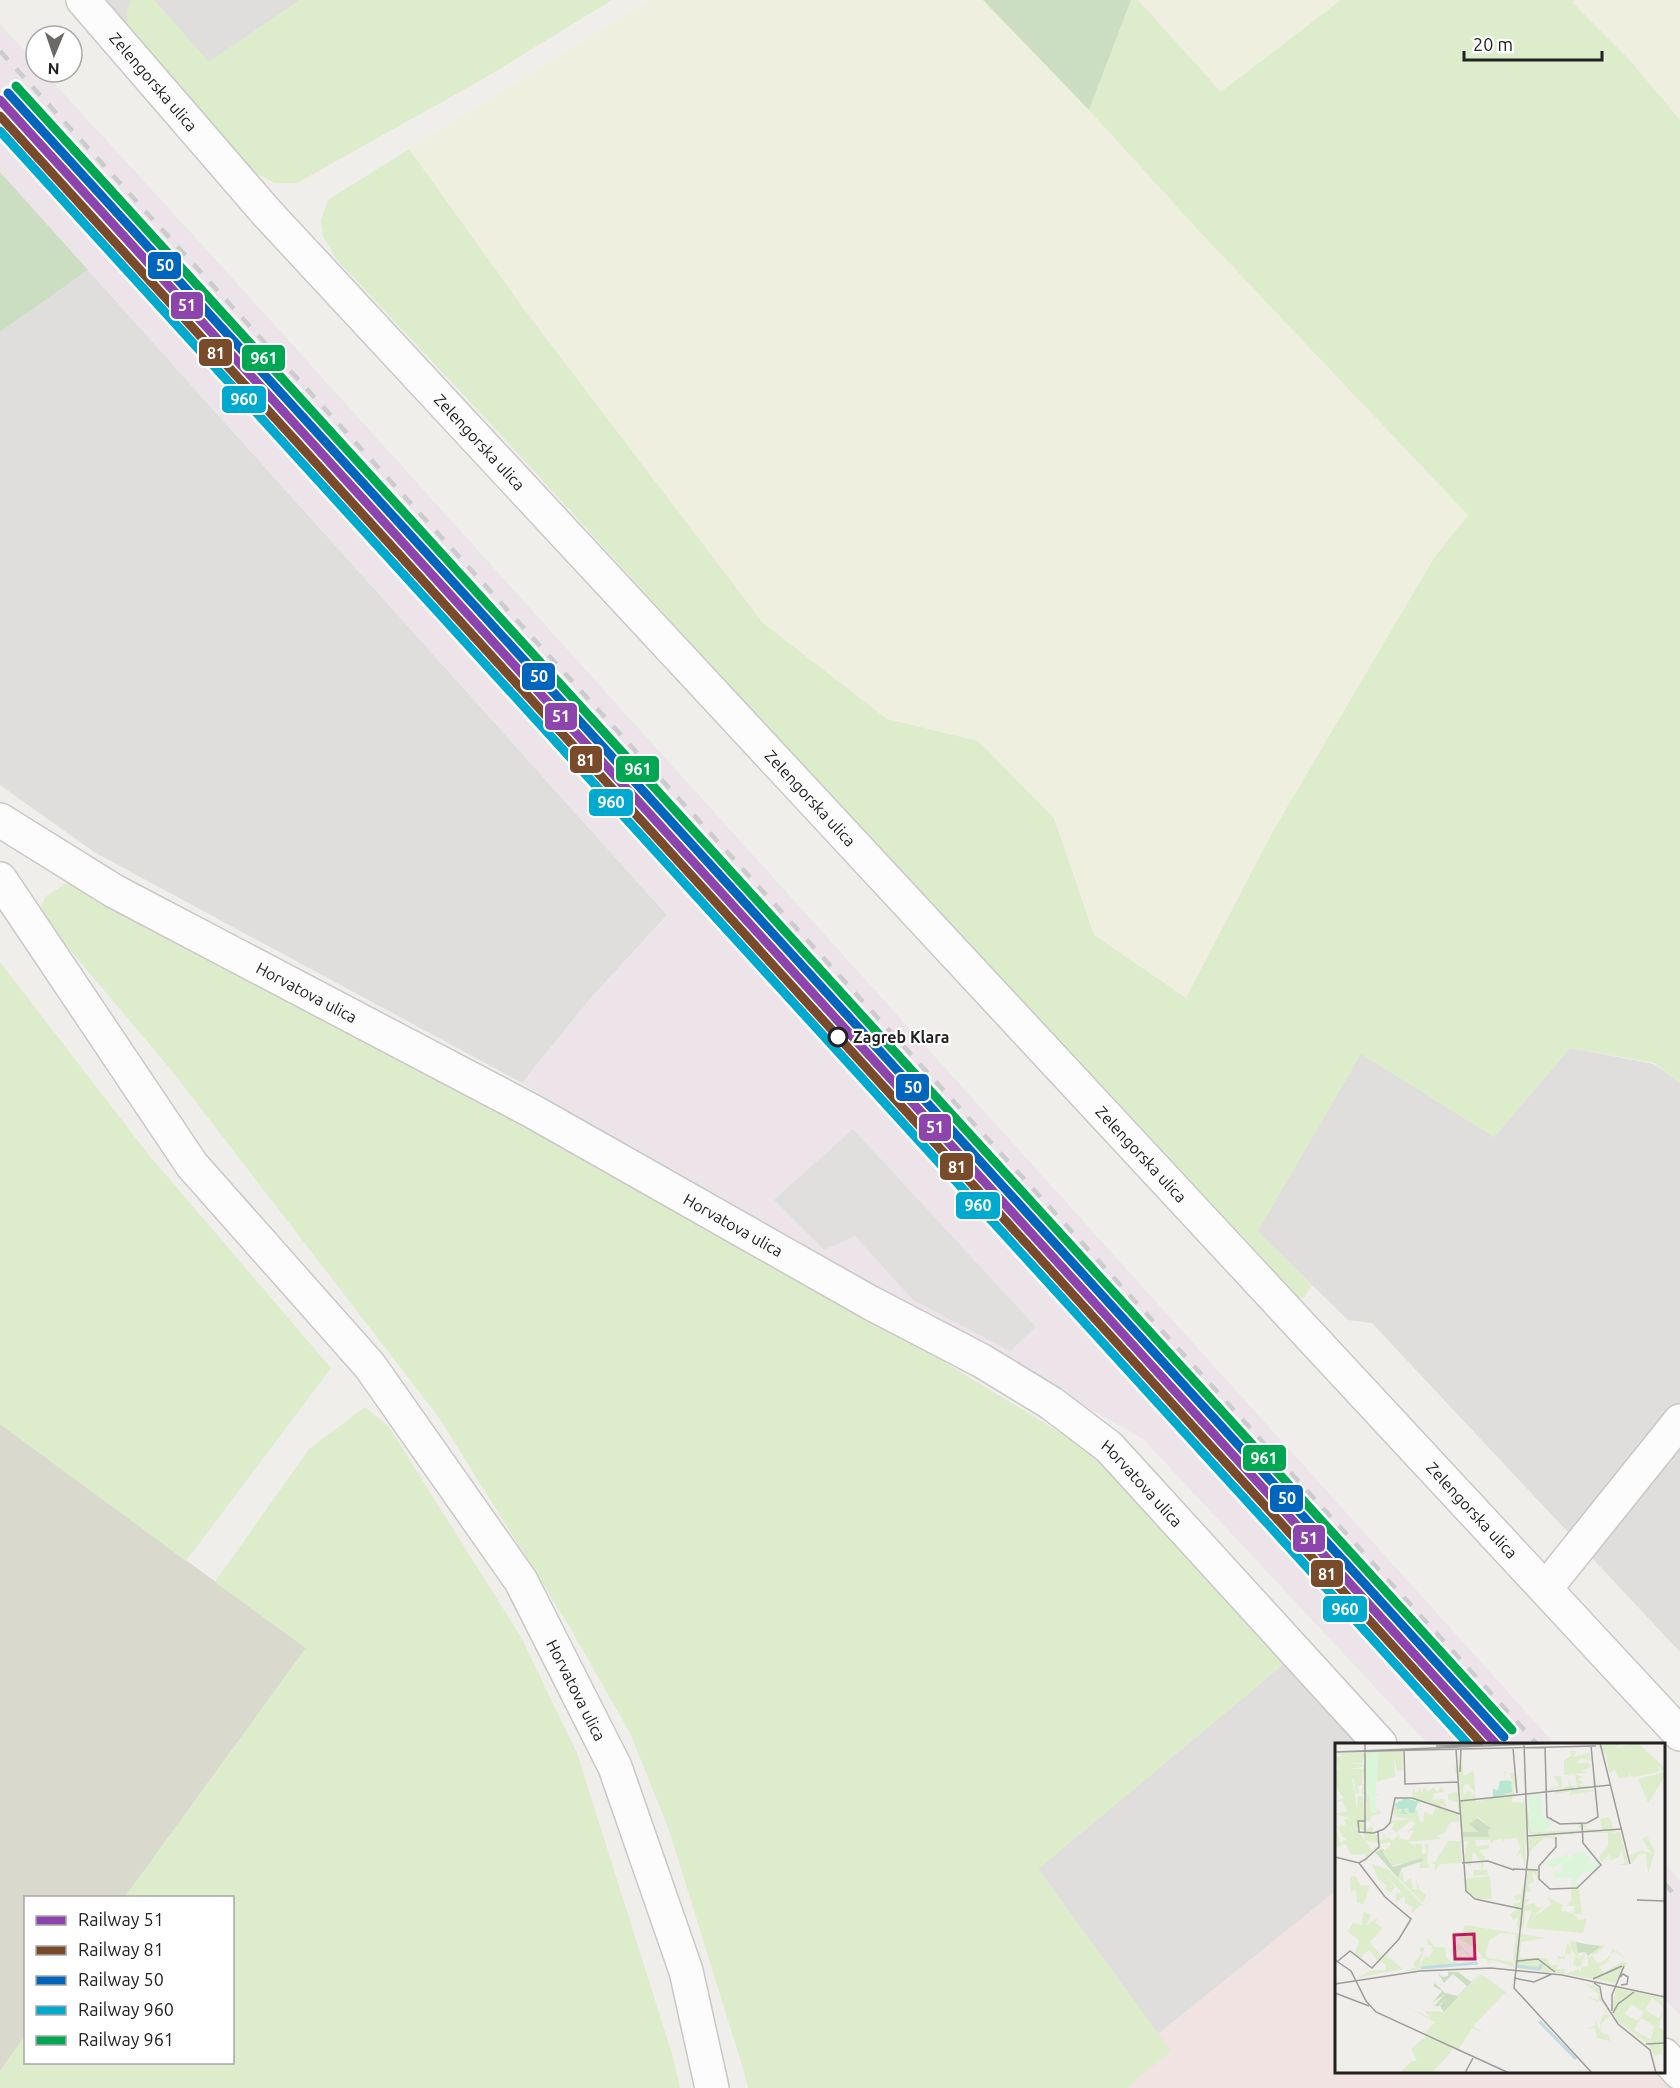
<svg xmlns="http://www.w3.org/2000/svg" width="1680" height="2088" font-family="Ubuntu,sans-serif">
	<rect width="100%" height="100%" fill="#f0eeeb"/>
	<g fill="#dfdedc">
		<polygon points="104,0 300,0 179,83"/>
		<polygon points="88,270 667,915 590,999 522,1083 94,852 0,785 0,332"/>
		<polygon points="1570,1048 1654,1064 1680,1083 1680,1652 1372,1323 1348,1320 1257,1231 1361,1053 1494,1137"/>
		<polygon points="1286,1662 1367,1744 1336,1744 1336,1891 1158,2034 1038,1869"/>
	</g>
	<polygon fill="#f1e3e1" points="1336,1891 1336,2072 1664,2072 1679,2088 1127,2088 1170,2051 1158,2034"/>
	<g fill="#ede4e9">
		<polygon points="0,24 36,63 36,72 44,72 217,261 1555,1744 1428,1744 1143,1439 694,1188 522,1083 590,999 667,915 0,172"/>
		<polygon points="1664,1863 1680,1881 1680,2015 1664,1998"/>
	</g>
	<polygon fill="#d9d9cd" points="0,1424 306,1648 125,1897 26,1898 25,2036 0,2071"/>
	<g fill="#efefdf">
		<polygon points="649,0 983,0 1089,110 1200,232 1468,515 1434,558 1272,833 1186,998 1094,935 1054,818 978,741 887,719 763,623 529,316 409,149"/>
		<polygon points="1138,0 1341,0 1221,92"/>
		<polygon points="1574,0 1680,0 1680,120 1627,57 1572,2"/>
	</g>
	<g fill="#ddeccb">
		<polygon points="131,0 154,0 209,62 300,0 612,0 483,79 297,183 275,183 257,174 127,25 127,10"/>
		<polygon points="1131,0 1138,0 1221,92 1341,0 1574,0 1572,2 1627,57 1680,120 1680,1083 1654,1063 1570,1048 1494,1137 1361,1054 1258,1231 1312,1285 1304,1298 1295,1297 939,915 493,426 337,260 323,237 321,220 328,200 409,149 529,316 763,623 887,719 978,741 1054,818 1094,935 1186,998 1272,833 1434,558 1468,515 1200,232 1089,110"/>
		<polygon points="72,880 538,1128 903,1337 1082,1446 1150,1515 1286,1662 1038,1869 1171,2051 1127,2088 748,2088 744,2072 669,1830 630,1733 569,1626 440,1419 172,1071 38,912 46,896"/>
		<polygon points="0,962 148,1154 331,1368 186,1561 0,1424"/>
		<polygon points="365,1407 389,1427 521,1637 577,1753 673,2057 680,2088 0,2088 0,2071 25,2036 26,2062 232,2062 232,1898 125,1897 306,1648 215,1582 309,1449"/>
	</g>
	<g fill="#cbdec1">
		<polygon points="983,0 1131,0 1089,110"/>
		<polygon points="0,172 88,270 0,332"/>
	</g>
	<polygon fill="#e0dfde" points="853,1129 1036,1327 1010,1351 913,1300 855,1236 824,1250 774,1200"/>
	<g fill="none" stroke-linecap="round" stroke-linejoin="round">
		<defs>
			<g id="minor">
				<path id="s1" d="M83 0 266 212 1680 1734"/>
				<path id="s2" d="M0 820 114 891 532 1111 869 1302 982 1361 1051 1403 1109 1447 1380 1744"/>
				<path id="s3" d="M0 879 192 1165 370 1366 521 1581 615 1767 686 1971 712 2088"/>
				<polyline points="1546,1588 1680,1421"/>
				<polyline points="1664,2055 1680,2073"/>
			</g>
		</defs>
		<use href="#minor" stroke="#c9c8c7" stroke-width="36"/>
		<use href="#minor" stroke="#fdfcfc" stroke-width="33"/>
		<g stroke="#ccc" stroke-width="4.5" stroke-dasharray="12 12" stroke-linecap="butt">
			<polyline points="0,51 1537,1744"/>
			<polyline points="1664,1883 1680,1901"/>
		</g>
		<defs>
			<polyline id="rail-1" points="0,100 1496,1744"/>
			<polyline id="rail-2" points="0,116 1482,1744"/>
			<polyline id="rail-3" points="8,93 1504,1737"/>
			<polyline id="rail-4" points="0,131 1468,1744"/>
			<polyline id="rail-5" points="16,86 1512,1730"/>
		</defs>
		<use href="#rail-1" stroke="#fff" stroke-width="14"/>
		<use href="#rail-2" stroke="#fff" stroke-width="14"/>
		<use href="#rail-3" stroke="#fff" stroke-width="14"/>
		<use href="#rail-4" stroke="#fff" stroke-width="14"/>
		<use href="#rail-5" stroke="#fff" stroke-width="14"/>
		<use href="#rail-1" stroke="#8e44ad" stroke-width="9"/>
		<use href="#rail-2" stroke="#7a4b2a" stroke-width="9"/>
		<use href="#rail-3" stroke="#0065bd" stroke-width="9"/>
		<use href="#rail-4" stroke="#00a9ce" stroke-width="9"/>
		<use href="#rail-5" stroke="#00a651" stroke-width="9"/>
	</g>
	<circle fill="#fff" stroke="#222" stroke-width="3" cx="838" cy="1037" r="9"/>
	<g text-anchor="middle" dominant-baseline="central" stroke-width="4.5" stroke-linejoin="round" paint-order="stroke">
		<g font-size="16" fill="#222" stroke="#fff">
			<text stroke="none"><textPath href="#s1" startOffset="108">Zelengorska ulica</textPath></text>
			<text stroke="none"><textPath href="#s1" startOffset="594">Zelengorska ulica</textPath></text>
			<text stroke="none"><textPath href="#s1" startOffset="1080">Zelengorska ulica</textPath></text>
			<text stroke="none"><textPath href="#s2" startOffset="352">Horvatova ulica</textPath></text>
			<text stroke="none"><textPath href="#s1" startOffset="1566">Zelengorska ulica</textPath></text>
			<text stroke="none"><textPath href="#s2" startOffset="838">Horvatova ulica</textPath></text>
			<text stroke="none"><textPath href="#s2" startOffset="1324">Horvatova ulica</textPath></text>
			<text stroke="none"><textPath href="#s1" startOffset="2052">Zelengorska ulica</textPath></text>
			<text stroke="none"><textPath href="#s3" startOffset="998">Horvatova ulica</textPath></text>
		</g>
		<g font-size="16" font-weight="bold" fill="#222" stroke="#fff" text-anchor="start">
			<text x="853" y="1037">Zagreb Klara</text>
		</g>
	</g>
	<g transform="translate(1335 1743)">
		<rect width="330" height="330" fill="#f0eeeb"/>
		<path d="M260 0H268L267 4 270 0H288L279 5 303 0 330 25 326 28 324 22V28L316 31 296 34 294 29V34L283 35 280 27 274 30 271 12ZM235 8H242L238 14 254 10 256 18 246 15 242 20H254L256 24 246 28 256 29 229 32V17L236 13ZM32 9 67 8 68 27 62 28 59 12 60 34 40 39V51H46L40 52 41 64 37 65 38 38 31 34 29 39 27 26V40L31 42 27 50 31 48 34 52 36 69 41 70 42 66 47 70 36 73V78L35 72V78H30L32 61 29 51H26L28 42H23L24 50 20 51 19 36 17 35 22 67 23 53H28L30 88 19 83 39 109 26 122 31 116 30 111 16 112 11 101 0 104V90L2 89 5 100 12 96 6 93 8 92 0 81 7 86 4 81 9 83 11 80 8 77 14 75 0 71 12 68 7 58 0 59 8 55 0 41V28L4 26 0 13H9L0 10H30L27 20 10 21H27V24L14 26H28ZM118 20 123 29 122 21 125 24 127 21H128V33L139 28 140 50 133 41 129 42 128 48 129 53 132 48 137 50 135 54 140 51 141 59 175 50 174 43H168L172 39 166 42 165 38 170 37 169 29 171 28 170 36 178 39 174 30H180L181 48 177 39 180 51 176 59 188 60 189 56 191 70V52L196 89 245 87 242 81 253 80 249 86 267 87 265 76 274 74 278 85 267 88H250L247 83 245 88 228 90 246 91 212 92 220 93V101L219 96 210 94 195 108 193 120 194 94 209 93H194L204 91 194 90 193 83 192 89 191 71 190 125 186 109 180 115 186 105 181 95 169 96 168 100 167 96 160 97 156 101 155 97H140L141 103 154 102V106L144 107 150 114 147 127 152 126 153 132 138 133V127H146V119L138 108 136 124 130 119 128 127 132 98H129L128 109 124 63V78L115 79 110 90 102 93 106 96 73 99 79 102V109L80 101H87V111L91 110 90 101H94L92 119 95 125H84L87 115 72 123 67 120 57 123 47 110 56 102 55 99 45 101 48 108 41 110 44 107 40 109 39 103 46 104 44 100 31 98 28 91 36 83 39 87 36 92 43 91V98L49 95 46 88 51 94 45 99 53 94 58 98 64 91 65 96 74 97 79 87 72 89 81 80 75 78 61 90 57 85 60 79 55 81 56 78 75 76 57 73 63 72 58 71 60 61 62 59 63 66 73 65 74 70 82 66 85 79 89 78V69L98 72 101 63 85 58 83 61 78 54V45L81 50 85 45 87 50 89 44 93 49 98 44 102 49 106 44 107 49 108 44 109 49 99 50 98 57 109 56 112 65 106 61 105 64 124 71 122 61 127 57 125 44 123 60 113 56V51L122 49 125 40ZM142 73 157 87H153L154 94 127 91 143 89 135 81H140ZM330 29V33L313 60 303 36ZM240 31 248 34 244 36 248 39 244 42 257 44 258 38 260 44 253 46 239 44 238 47H262V54L261 48 232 52H235V48L220 51 221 48 228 47 230 44 213 47 212 46 225 43 218 33H226L227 44 234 43 233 34 236 43 242 44ZM284 87 275 90 285 89 293 120V122H285L290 120 286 105 285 113 276 118 274 111 267 120 264 114 273 103V90H249ZM312 93 320 108 313 131 311 111H304L297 120 295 112 307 107 317 111 307 96ZM113 98H125L127 120 105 121 100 128V122L95 119H100ZM41 114 90 164 86 162 76 171 77 164 70 160V153L61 159V151L66 149 50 131 60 144 56 150 50 146 52 143 43 136 37 121 53 127ZM194 125 202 126 205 139 197 128 199 139 193 142 196 149H191L190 156H194L189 163 199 160 202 164H208L197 175 217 161 212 154 228 162 226 168 239 170 240 163H231L236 159V147L243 140 247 171H239L244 177 252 175 248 190 191 185 197 167 190 168 189 185 182 184 183 174 178 177 175 171 181 167 178 161 185 159 186 155 181 158 179 153 186 152ZM67 128 69 139 76 135 78 146H82L81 134 84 146V134V146L91 152 88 160 63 135ZM20 133 26 143 35 142 29 161 22 160 21 147 16 149 15 134ZM155 133 157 156H143L132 149 128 136ZM28 168 36 172 31 183 43 174 40 180 48 185 35 199 47 214 43 218 34 207 26 215 20 211 24 198 13 188 18 180 27 182ZM130 182 211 195 186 199 185 212 186 215H212L215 222H222L223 213 229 214 233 198 236 206 235 198 241 199 244 216 250 209 249 215 257 213 263 220 267 219 276 212 277 206 270 203 262 210 257 212V209L268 202 282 208 291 216 279 208 273 217 278 220 274 218 264 224 269 230 288 218 292 221 280 240 231 231 243 226 246 230V224L253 223V215L247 216 246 224 238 222 240 211 236 207V223L235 211H230V216H223L222 226H229L230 231 182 225 178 216 181 191 166 190 155 197 150 211 153 215 178 219 179 224 157 217 154 221 151 216 141 214H148L140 205 124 196ZM93 195 100 204H110L111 214 117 220 121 216 115 206 124 201 138 216 126 221 135 214 126 205 122 210 127 215 120 221 90 224H115L69 228 81 224 78 221 87 210 84 205 90 204 83 225 91 212 93 215 98 208 97 203 92 201ZM51 212 68 226 22 235 36 227H50L51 222 45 218ZM146 231 171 249 138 283 149 290 137 285 124 306 90 290 100 279 72 264 96 275 89 268 108 269ZM247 239 264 245 266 257 272 264 274 266 270 270 275 273 266 281 267 290 274 292 276 303 275 298 262 295 260 285 252 286 260 283V277L266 290 265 280 272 264 264 257 257 267 262 259 252 253 263 257 264 251ZM281 245 330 255 326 256 328 264 317 255 310 267 324 275 328 269 324 284 330 288 327 311 320 313 314 302 281 277 277 264ZM296 261 309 269 303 278 290 271ZM306 275 319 283 316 297 299 287ZM91 293 117 304 115 311 96 330H65L76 318H82L76 306Z" fill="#ddeccb" fill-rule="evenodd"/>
		<path d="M142 75 157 86 153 87 154 94H128V89H143L135 81ZM49 106 48 110 58 124 87 115 88 118 67 125 63 135 40 109ZM241 199 251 201 266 203 253 213 250 209 243 210ZM147 228 109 269 105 263 113 253 103 264 97 261 100 262 110 251 97 260 107 248 98 243 100 240 110 250 123 253 132 243 118 231 109 240 102 229 107 234 113 233V229H123L136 239Z" fill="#cbdec1"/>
		<path d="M44 9 42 36 45 39H41V70L36 69 35 52H31V11ZM193 51H206L207 73 217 80 210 89 196 88ZM232 108 234 116 240 110 249 109 255 115 252 122 261 118 264 122 259 128 247 130 241 138 243 143 236 144 237 135H219V128L228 130 226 120 218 125 208 119 232 112Z" fill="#daf5da"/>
		<path d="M165 38H176L177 49 158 55V46L163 47ZM70 55 83 59 79 70H74L73 65 68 66 73 71H65L68 66H62L60 61Z" fill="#b7e6d2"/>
		<path fill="none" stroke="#bfdbe3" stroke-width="3" d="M182 223 204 226 207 221M86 225 143 220M204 278 241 316"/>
		<path fill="none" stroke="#9e9c9b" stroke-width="1.5" d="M189 0 193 112 179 245 257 330M265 0 295 121M101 3 148 2M210 4 212 74 225 81 252 80 263 74 256 3M178 5 182 50M69 6 70 41 123 39M121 6 124 52M0 9 261 3M0 9 225 0M125 29 126 6M124 50 131 148 140 156 187 166M125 58 275 42M30 78H23L24 89 39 90 49 86 55 80 60 55H77L125 71M30 89V0M192 93 286 86M221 94V104L204 123V136L215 146 242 145 266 122 248 100 247 80M0 114 24 120 31 116 44 104 43 89M127 120 153 118 179 127M178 126 203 127M302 157 330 158M0 217 16 228 31 258 41 269 174 330M3 218 15 208 37 225 64 196 76 176 50 154 24 120M182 218 203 216 220 229M179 235 199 239 217 231M284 235 288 231 293 234 292 241 286 242M258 236 287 223M259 240 265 244 267 256 283 281 315 307 321 330M0 241 85 228 156 225 227 232 330 254M0 250 34 263M277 268V252L289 223M278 270 283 261 299 249M311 301 330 300M130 330 139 313"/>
		<path fill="#c2185b" fill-opacity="0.15" stroke="#c2185b" stroke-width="3" d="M139 191 140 216H120L119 192Z"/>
		<rect width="330" height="330" fill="none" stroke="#222" stroke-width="3"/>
	</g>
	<g stroke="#fff" stroke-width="2">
		<rect x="147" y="251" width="35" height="29" rx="6" fill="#0065bd"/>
		<rect x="170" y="291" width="34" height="29" rx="6" fill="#8e44ad"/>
		<rect x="198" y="338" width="35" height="29" rx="6" fill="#7a4b2a"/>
		<rect x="241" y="344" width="45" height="28" rx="6" fill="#00a651"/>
		<rect x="221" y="385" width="46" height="29" rx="6" fill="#00a9ce"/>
		<rect x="521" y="662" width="35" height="29" rx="6" fill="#0065bd"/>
		<rect x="544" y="702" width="34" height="29" rx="6" fill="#8e44ad"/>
		<rect x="569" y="745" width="34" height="29" rx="6" fill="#7a4b2a"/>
		<rect x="615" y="755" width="45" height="28" rx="6" fill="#00a651"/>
		<rect x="588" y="788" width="46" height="29" rx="6" fill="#00a9ce"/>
		<rect x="895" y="1073" width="35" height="29" rx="6" fill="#0065bd"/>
		<rect x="918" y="1113" width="34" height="29" rx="6" fill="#8e44ad"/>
		<rect x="939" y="1152" width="35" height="29" rx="6" fill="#7a4b2a"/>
		<rect x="955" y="1191" width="46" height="29" rx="6" fill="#00a9ce"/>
		<rect x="1242" y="1444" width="45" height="28" rx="6" fill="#00a651"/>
		<rect x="1269" y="1484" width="35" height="29" rx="6" fill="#0065bd"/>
		<rect x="1292" y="1524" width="34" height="29" rx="6" fill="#8e44ad"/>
		<rect x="1310" y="1559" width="34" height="29" rx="6" fill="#7a4b2a"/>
		<rect x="1322" y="1595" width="46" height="28" rx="6" fill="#00a9ce"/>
	</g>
	<g font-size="16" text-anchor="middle" font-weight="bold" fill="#fff">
		<text x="165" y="271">50</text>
		<text x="187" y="311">51</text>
		<text x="216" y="359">81</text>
		<text x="264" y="364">961</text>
		<text x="244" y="405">960</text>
		<text x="539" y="682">50</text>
		<text x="561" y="722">51</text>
		<text x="586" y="766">81</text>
		<text x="638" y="775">961</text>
		<text x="611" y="808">960</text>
		<text x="913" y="1093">50</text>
		<text x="935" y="1133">51</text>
		<text x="957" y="1173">81</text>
		<text x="978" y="1211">960</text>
		<text x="1264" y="1464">961</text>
		<text x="1287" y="1504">50</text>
		<text x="1309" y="1544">51</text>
		<text x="1327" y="1580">81</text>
		<text x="1345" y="1615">960</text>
	</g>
	<rect x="24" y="1896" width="210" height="168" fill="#ffffff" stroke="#a7a7a7" stroke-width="1.5"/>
	<rect x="36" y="1916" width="30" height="9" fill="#8e44ad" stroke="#a7a7a7" stroke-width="1.5"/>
	<text x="78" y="1926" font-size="18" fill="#222222">Railway 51</text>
	<rect x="36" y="1946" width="30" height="9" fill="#7a4b2a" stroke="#a7a7a7" stroke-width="1.5"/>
	<text x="78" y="1956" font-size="18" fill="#222222">Railway 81</text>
	<rect x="36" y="1976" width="30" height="9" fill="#0065bd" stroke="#a7a7a7" stroke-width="1.5"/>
	<text x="78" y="1986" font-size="18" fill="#222222">Railway 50</text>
	<rect x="36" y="2006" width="30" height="9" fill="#00a9ce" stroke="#a7a7a7" stroke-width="1.5"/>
	<text x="78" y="2016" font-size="18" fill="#222222">Railway 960</text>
	<rect x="36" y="2036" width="30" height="9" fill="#00a651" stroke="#a7a7a7" stroke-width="1.5"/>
	<text x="78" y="2046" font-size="18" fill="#222222">Railway 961</text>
	<g transform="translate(54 54) rotate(182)"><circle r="28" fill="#ffffff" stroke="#a7a7a7" stroke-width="1.5"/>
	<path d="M0-4.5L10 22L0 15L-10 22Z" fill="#6a6968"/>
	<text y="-9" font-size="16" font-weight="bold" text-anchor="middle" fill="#222222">N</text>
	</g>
	<path d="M1464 51v9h138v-9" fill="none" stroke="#222222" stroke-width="3"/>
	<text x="1473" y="51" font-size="18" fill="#222222" stroke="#ffffff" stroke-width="4.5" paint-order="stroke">20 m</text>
</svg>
